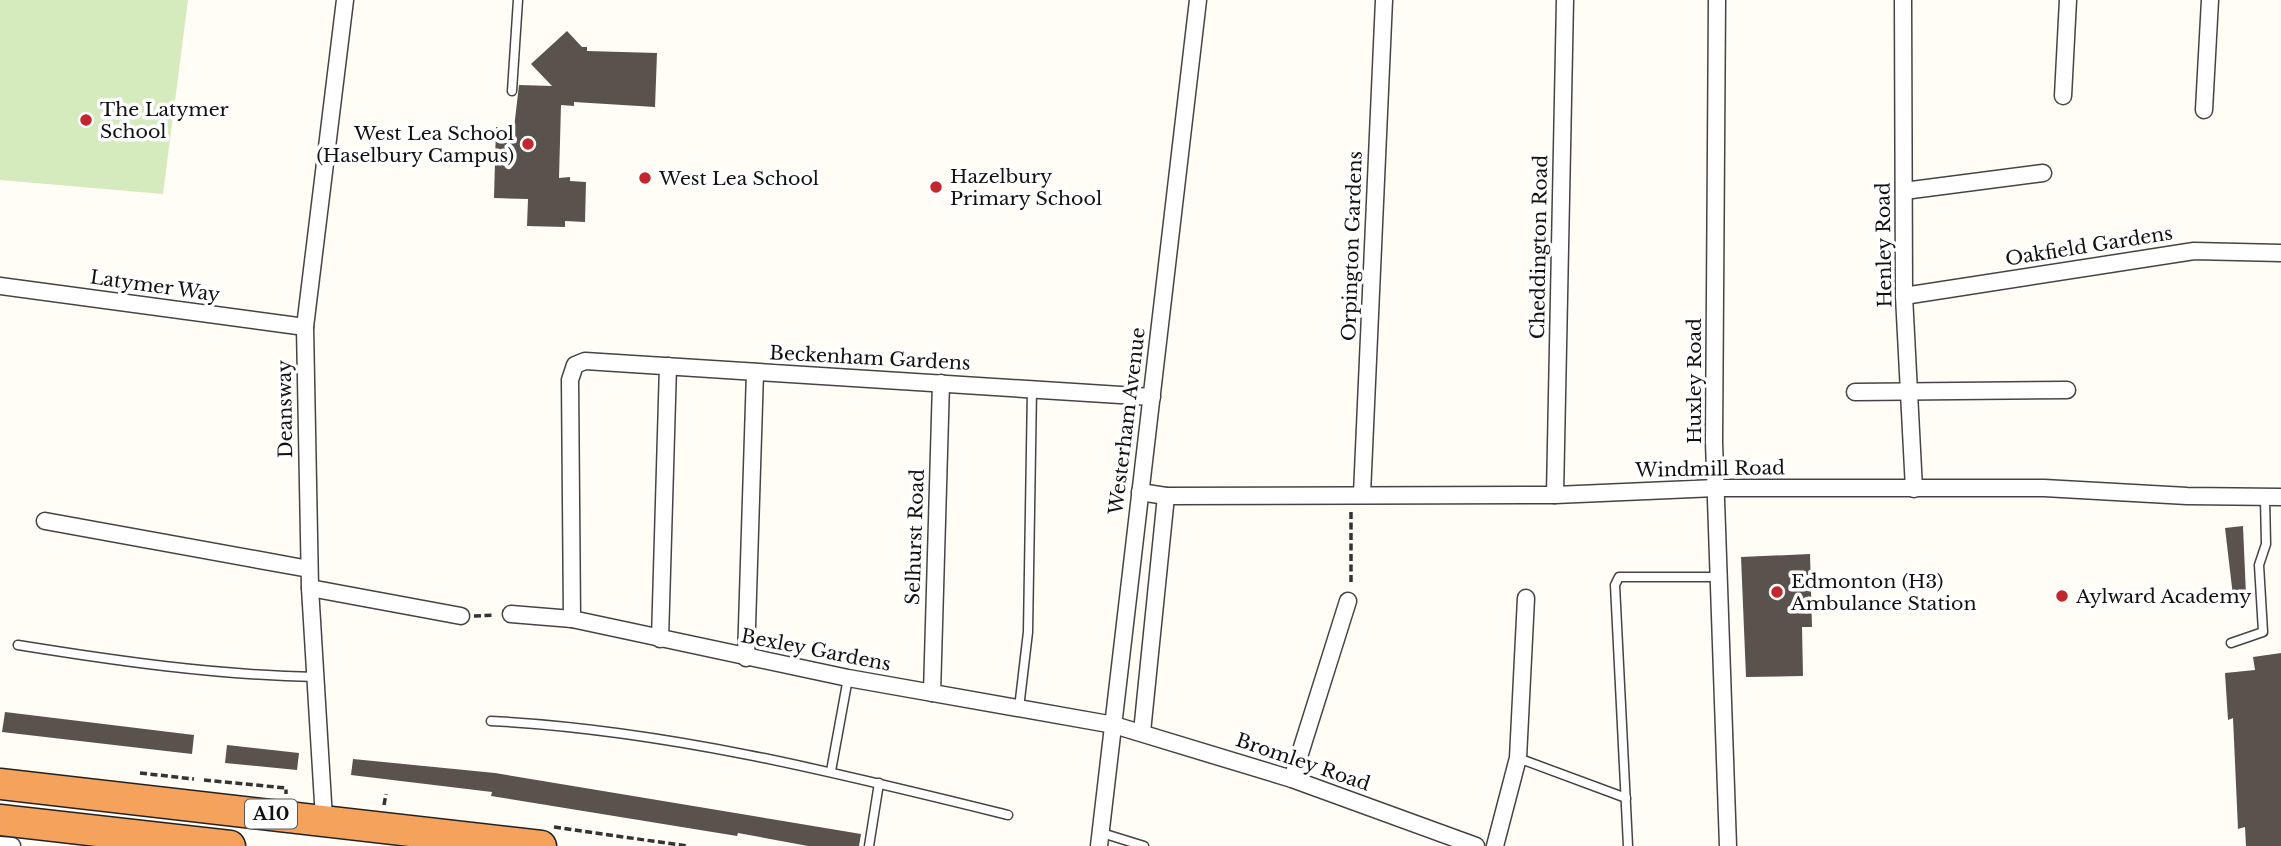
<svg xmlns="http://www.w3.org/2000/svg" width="2281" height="846" font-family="'Libre Baskerville',serif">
	<rect width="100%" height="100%" fill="#fffdf5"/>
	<polygon fill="#d5ebbd" points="0,0 188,0 163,194 0,180"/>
	<g fill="#5a524d">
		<polygon points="567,31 582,47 587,47 587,51 657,53 655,107 574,102 574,106 561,105 559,178 570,177 570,181 586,182 585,222 565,221 565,227 527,226 528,199 494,198 496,127 514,128 519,85 552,86 531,64"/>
		<polygon points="2243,526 2246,595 2233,596 2225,528"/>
		<polygon points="1810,554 1812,627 1802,627 1803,676 1746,677 1741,557"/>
		<polygon points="2281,653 2281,846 2246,846 2245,827 2238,829 2233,718 2228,720 2225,673 2255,670 2253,657"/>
		<polygon points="5,712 194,735 192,754 2,732"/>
		<polygon points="227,745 299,753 297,770 225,763"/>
		<polygon points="353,759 495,773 861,834 859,846 808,846 738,833 737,836 491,796 492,792 351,775"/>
	</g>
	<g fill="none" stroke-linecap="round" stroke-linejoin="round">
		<defs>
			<g id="lane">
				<polyline points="512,91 518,0"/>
				<polyline points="2231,643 2263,632 2259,565 2266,544 2265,498"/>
				<path d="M18 645C117 661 215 675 316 677"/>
				<polyline points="1019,708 1028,632 1032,389"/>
				<path d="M491 721C667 730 838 773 1008 815"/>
				<polyline points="1518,758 1626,798"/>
				<polyline points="831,771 848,678"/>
				<polyline points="1102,833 1144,846"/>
				<polyline points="869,846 879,783"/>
				<polyline points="1628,846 1615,585 1619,577 1718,577"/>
			</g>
			<g id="street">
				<polyline points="1717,0 1714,442 1728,846"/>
				<polyline points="1903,0 1904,296 1914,489"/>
				<polyline points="2063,96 2068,0"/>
				<polyline points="2204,110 2210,0"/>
				<polyline points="1904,191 2043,173"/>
				<polyline points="0,286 305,327"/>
				<polyline points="1904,296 2194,251 2281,253"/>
				<polyline points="1855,392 2067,390"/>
				<polyline points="1140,492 1166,496 1555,495 1716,488 2044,488 2187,496 2281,497"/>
				<polyline points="1362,494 1384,0"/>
				<polyline points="1555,495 1565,0"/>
				<polyline points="45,521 309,569"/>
				<polyline points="310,588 461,616"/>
				<polyline points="511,614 572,619 848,678 1114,725 1292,779 1476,846"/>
				<polyline points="572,619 570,380 575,365 585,361 1152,397"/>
				<polyline points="660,639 668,366"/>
				<polyline points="746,658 755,372"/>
				<polyline points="932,693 941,383"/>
				<polyline points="1142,732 1166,496"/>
				<polyline points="1292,779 1348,601"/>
				<polyline points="324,819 310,588 305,327 345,0"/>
				<polyline points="0,845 12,846"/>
				<polyline points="1099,846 1198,0"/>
				<polyline points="1495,846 1518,758 1526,598"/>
			</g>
			<g id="highway">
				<polyline points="0,784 541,846"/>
				<polyline points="0,820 230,846"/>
			</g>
		</defs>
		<use href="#lane" stroke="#444" stroke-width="11"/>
		<use href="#street" stroke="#444" stroke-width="19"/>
		<use href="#highway" stroke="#222" stroke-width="33"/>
		<g stroke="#333" stroke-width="3.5" stroke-dasharray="7 3.5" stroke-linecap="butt">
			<polyline points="1351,512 1351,585"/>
			<polyline points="474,616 495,615"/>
			<polyline points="140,773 194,779"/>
			<polyline points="204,780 286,788 286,794"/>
			<polyline points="384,805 386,794"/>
			<polyline points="554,827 687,846"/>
		</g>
		<use href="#lane" stroke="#fff" stroke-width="8"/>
		<use href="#street" stroke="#fff" stroke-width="16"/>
		<use href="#highway" stroke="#f5a25d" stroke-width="30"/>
	</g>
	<g fill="#c4262e" stroke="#fff" stroke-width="2.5">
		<circle cx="86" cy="120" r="7"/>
		<circle cx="528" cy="144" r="7"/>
		<circle cx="645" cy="178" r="7"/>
		<circle cx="936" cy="187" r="7"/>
		<circle cx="1777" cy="592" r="7"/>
		<circle cx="2062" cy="596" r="7"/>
	</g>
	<g text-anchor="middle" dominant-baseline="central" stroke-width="7" stroke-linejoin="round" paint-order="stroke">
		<rect fill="#fff" stroke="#585858" stroke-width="2" x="245" y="799.5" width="52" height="29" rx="5"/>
		<g font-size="18" font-weight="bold" fill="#111">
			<text x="271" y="814">A10</text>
		</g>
		<g font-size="19" fill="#111" stroke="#fff" text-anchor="start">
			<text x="100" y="109">The Latymer<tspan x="100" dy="22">School</tspan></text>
			<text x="514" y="133" text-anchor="end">West Lea School<tspan x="514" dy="22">(Haselbury Campus)</tspan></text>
			<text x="950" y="176">Hazelbury<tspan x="950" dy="22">Primary School</tspan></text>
			<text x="659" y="178">West Lea School</text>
			<text x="1791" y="581">Edmonton (H3)<tspan x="1791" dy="22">Ambulance Station</tspan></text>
			<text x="2076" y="596">Aylward Academy</text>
		</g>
		<g font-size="19" fill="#111" stroke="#fff">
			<text transform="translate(1884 245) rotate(-91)">Henley Road</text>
			<text transform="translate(1352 246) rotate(-88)">Orpington Gardens</text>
			<text transform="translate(2089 246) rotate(-9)">Oakfield Gardens</text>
			<text transform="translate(1539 247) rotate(-89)">Cheddington Road</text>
			<text transform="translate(155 286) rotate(8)">Latymer Way</text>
			<text transform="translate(870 358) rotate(3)">Beckenham Gardens</text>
			<text transform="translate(1694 381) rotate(-90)">Huxley Road</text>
			<text transform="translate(285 409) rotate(-91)">Deansway</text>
			<text transform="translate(1127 421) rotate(-83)">Westerham Avenue</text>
			<text transform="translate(1710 469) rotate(-1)">Windmill Road</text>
			<text transform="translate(915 537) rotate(-88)">Selhurst Road</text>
			<text transform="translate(816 650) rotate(11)">Bexley Gardens</text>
			<text transform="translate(1303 762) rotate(19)">Bromley Road</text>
		</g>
	</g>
</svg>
